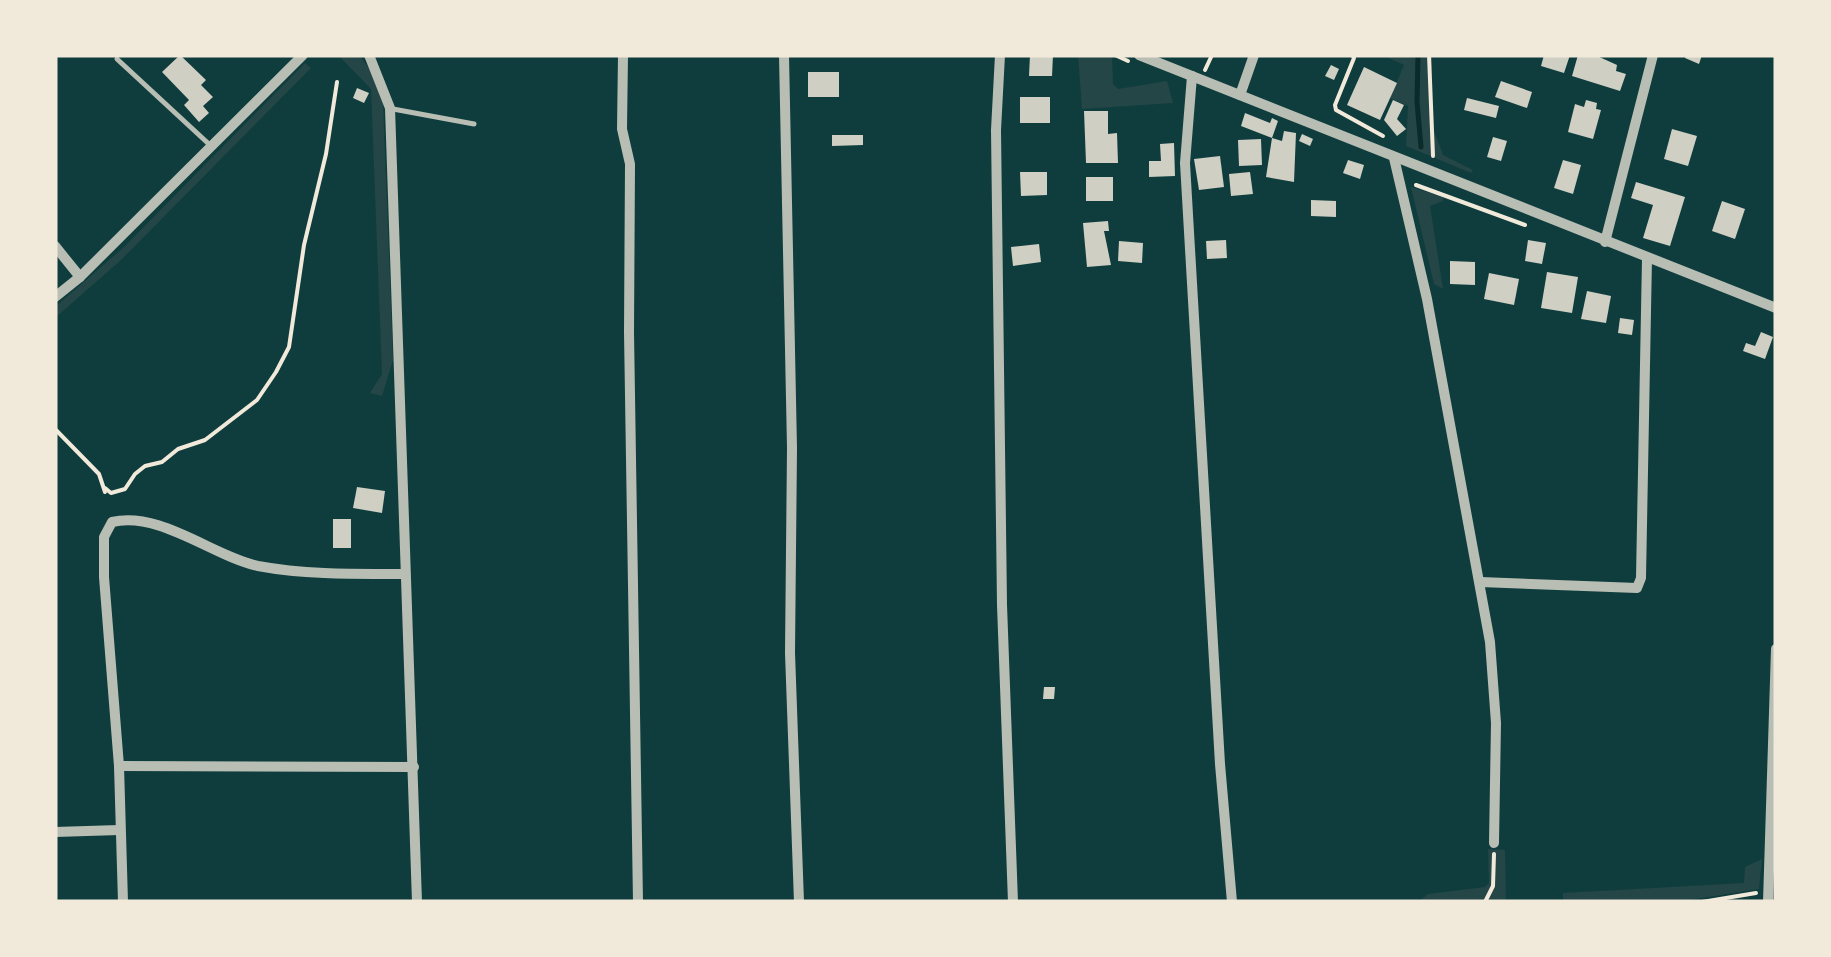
<svg xmlns="http://www.w3.org/2000/svg" width="1831" height="957" font-family="'Source Serif 4',serif">
	<rect width="100%" height="100%" fill="#0f3d3e"/>
	<g fill="#244646">
		<polygon points="338,55 359,55 371,71 383,101 393,360 382,396 370,393 382,374 371,89"/>
		<polygon points="1078,55 1112,57 1113,84 1118,89 1167,81 1173,103 1082,109"/>
		<polygon points="1382,55 1432,55 1432,125 1443,155 1473,170 1471,173 1406,146 1408,106 1390,98 1404,65"/>
		<polygon points="305,63 311,68 121,260 55,318 55,307 124,247"/>
		<polygon points="1411,187 1443,197 1443,201 1430,206 1443,289 1434,284"/>
		<polygon points="1488,849 1505,850 1506,902 1418,902 1428,894 1485,887 1489,883"/>
		<polygon points="1762,859 1759,889 1677,902 1563,902 1563,893 1744,883 1745,867"/>
	</g>
	<g fill="none" stroke-linecap="round" stroke-linejoin="round">
		<polyline stroke="#0a2a2b" stroke-width="5" points="1418,55 1417,102 1421,147"/>
	</g>
	<g fill="#cfcfc3">
		<polygon points="180,55 206,80 201,85 213,97 203,106 209,113 199,122 184,105 189,100 162,72"/>
		<polygon points="1030,55 1053,55 1052,76 1029,76"/>
		<polygon points="1544,55 1570,55 1564,73 1541,66"/>
		<polygon points="1578,55 1595,55 1617,65 1616,71 1626,74 1620,91 1572,76"/>
		<polygon points="1686,55 1702,55 1699,64 1685,58"/>
		<polygon points="1331,65 1339,69 1334,80 1325,76"/>
		<polygon points="1364,67 1397,83 1380,120 1347,105"/>
		<rect x="808" y="72" width="31" height="25"/>
		<polygon points="1501,81 1532,92 1527,108 1495,97"/>
		<polygon points="357,88 369,93 364,103 353,98"/>
		<rect x="1020" y="97" width="30" height="26"/>
		<polygon points="1467,98 1499,106 1496,118 1464,110"/>
		<polygon points="1393,100 1404,105 1397,119 1406,129 1397,136 1384,120"/>
		<polygon points="1586,100 1597,103 1596,109 1601,110 1593,139 1568,132 1575,104 1584,107"/>
		<polygon points="1084,111 1108,111 1108,134 1117,133 1118,163 1086,163"/>
		<polygon points="1245,113 1270,123 1272,118 1278,121 1272,138 1241,126"/>
		<polygon points="1672,129 1697,136 1688,166 1664,159"/>
		<polygon points="1284,131 1296,133 1294,182 1266,177 1272,138 1282,141"/>
		<polygon points="1302,134 1313,139 1310,146 1299,141"/>
		<polygon points="832,135 863,135 863,145 832,146"/>
		<polygon points="1493,137 1507,141 1501,161 1487,157"/>
		<polygon points="1261,139 1262,165 1239,166 1238,140"/>
		<polygon points="1174,143 1175,176 1149,177 1149,161 1161,161 1160,144"/>
		<polygon points="1220,156 1224,187 1199,190 1194,159"/>
		<polygon points="1348,160 1364,165 1360,179 1343,173"/>
		<polygon points="1563,160 1581,165 1573,194 1554,188"/>
		<polygon points="1020,172 1047,172 1047,195 1021,196"/>
		<polygon points="1250,172 1253,194 1231,196 1229,174"/>
		<rect x="1086" y="177" width="27" height="24"/>
		<polygon points="1636,182 1685,197 1670,246 1643,238 1653,205 1631,198"/>
		<polygon points="1311,200 1336,201 1336,217 1311,216"/>
		<polygon points="1722,201 1745,209 1735,239 1712,231"/>
		<polygon points="1108,221 1109,231 1104,231 1111,265 1087,267 1083,223"/>
		<polygon points="1226,240 1227,258 1207,259 1206,241"/>
		<polygon points="1528,240 1546,243 1542,264 1525,261"/>
		<polygon points="1119,241 1143,243 1142,263 1118,261"/>
		<polygon points="1039,244 1041,262 1013,266 1011,247"/>
		<polygon points="1450,261 1475,262 1475,285 1450,284"/>
		<polygon points="1547,272 1578,277 1572,313 1541,308"/>
		<polygon points="1489,273 1519,279 1514,305 1484,299"/>
		<polygon points="1587,291 1611,296 1606,323 1581,319"/>
		<polygon points="1620,318 1634,320 1632,335 1618,333"/>
		<polygon points="1761,332 1773,337 1765,359 1743,351 1746,343 1755,346"/>
		<polygon points="357,487 385,491 382,513 353,508"/>
		<rect x="333" y="519" width="18" height="29"/>
		<polygon points="1044,687 1055,687 1054,699 1043,699"/>
	</g>
	<g fill="none" stroke-linecap="round" stroke-linejoin="round">
		<g stroke="#f1e9da" stroke-width="4">
			<polyline points="1115,55 1128,61"/>
			<polyline points="1352,55 1354,58 1335,105 1336,110 1383,136"/>
			<polyline points="1429,55 1433,156"/>
			<polyline points="1205,70 1212,55"/>
			<polyline points="1416,185 1525,225"/>
			<polyline points="55,429 99,474 105,492"/>
			<polyline points="105,488 111,493 125,489 135,474 145,466 162,462 178,449 205,440 257,400 276,372 289,347 304,245 326,154 337,82"/>
			<polyline points="1485,902 1493,886 1494,854"/>
			<polyline points="1702,902 1756,893"/>
		</g>
		<g stroke="#b8beb3" stroke-width="5">
			<polyline points="117,59 211,146"/>
			<polyline points="393,109 474,124"/>
		</g>
		<g stroke="#b8beb3" stroke-width="10">
			<polyline points="369,55 390,108 417,902"/>
			<polyline points="623,55 622,129 630,164 629,332 638,902"/>
			<polyline points="784,55 792,448 790,653 799,902"/>
			<polyline points="1000,55 996,130 1002,605 1013,902"/>
			<polyline points="1139,55 1776,308"/>
			<polyline points="1192,76 1185,163 1220,764 1232,902"/>
			<polyline points="1240,95 1254,55"/>
			<polyline points="1394,158 1427,299 1490,642 1496,723 1494,843"/>
			<polyline points="1605,242 1653,55"/>
			<polyline points="55,246 80,277"/>
			<polyline points="55,297 80,277 303,55"/>
			<polyline points="1480,582 1637,588 1641,578 1647,258"/>
			<polyline points="119,766 414,767"/>
			<polyline points="55,832 119,830"/>
			<path d="M123 902 119 766 104 577V537L112 522C161 511 212 556 258 566 306 575 356 574 404 574"/>
			<polyline points="1768,902 1776,649"/>
		</g>
	</g>
	<rect width="1831" height="957" fill="none" stroke="#f1e9da" stroke-width="115"/>
</svg>
